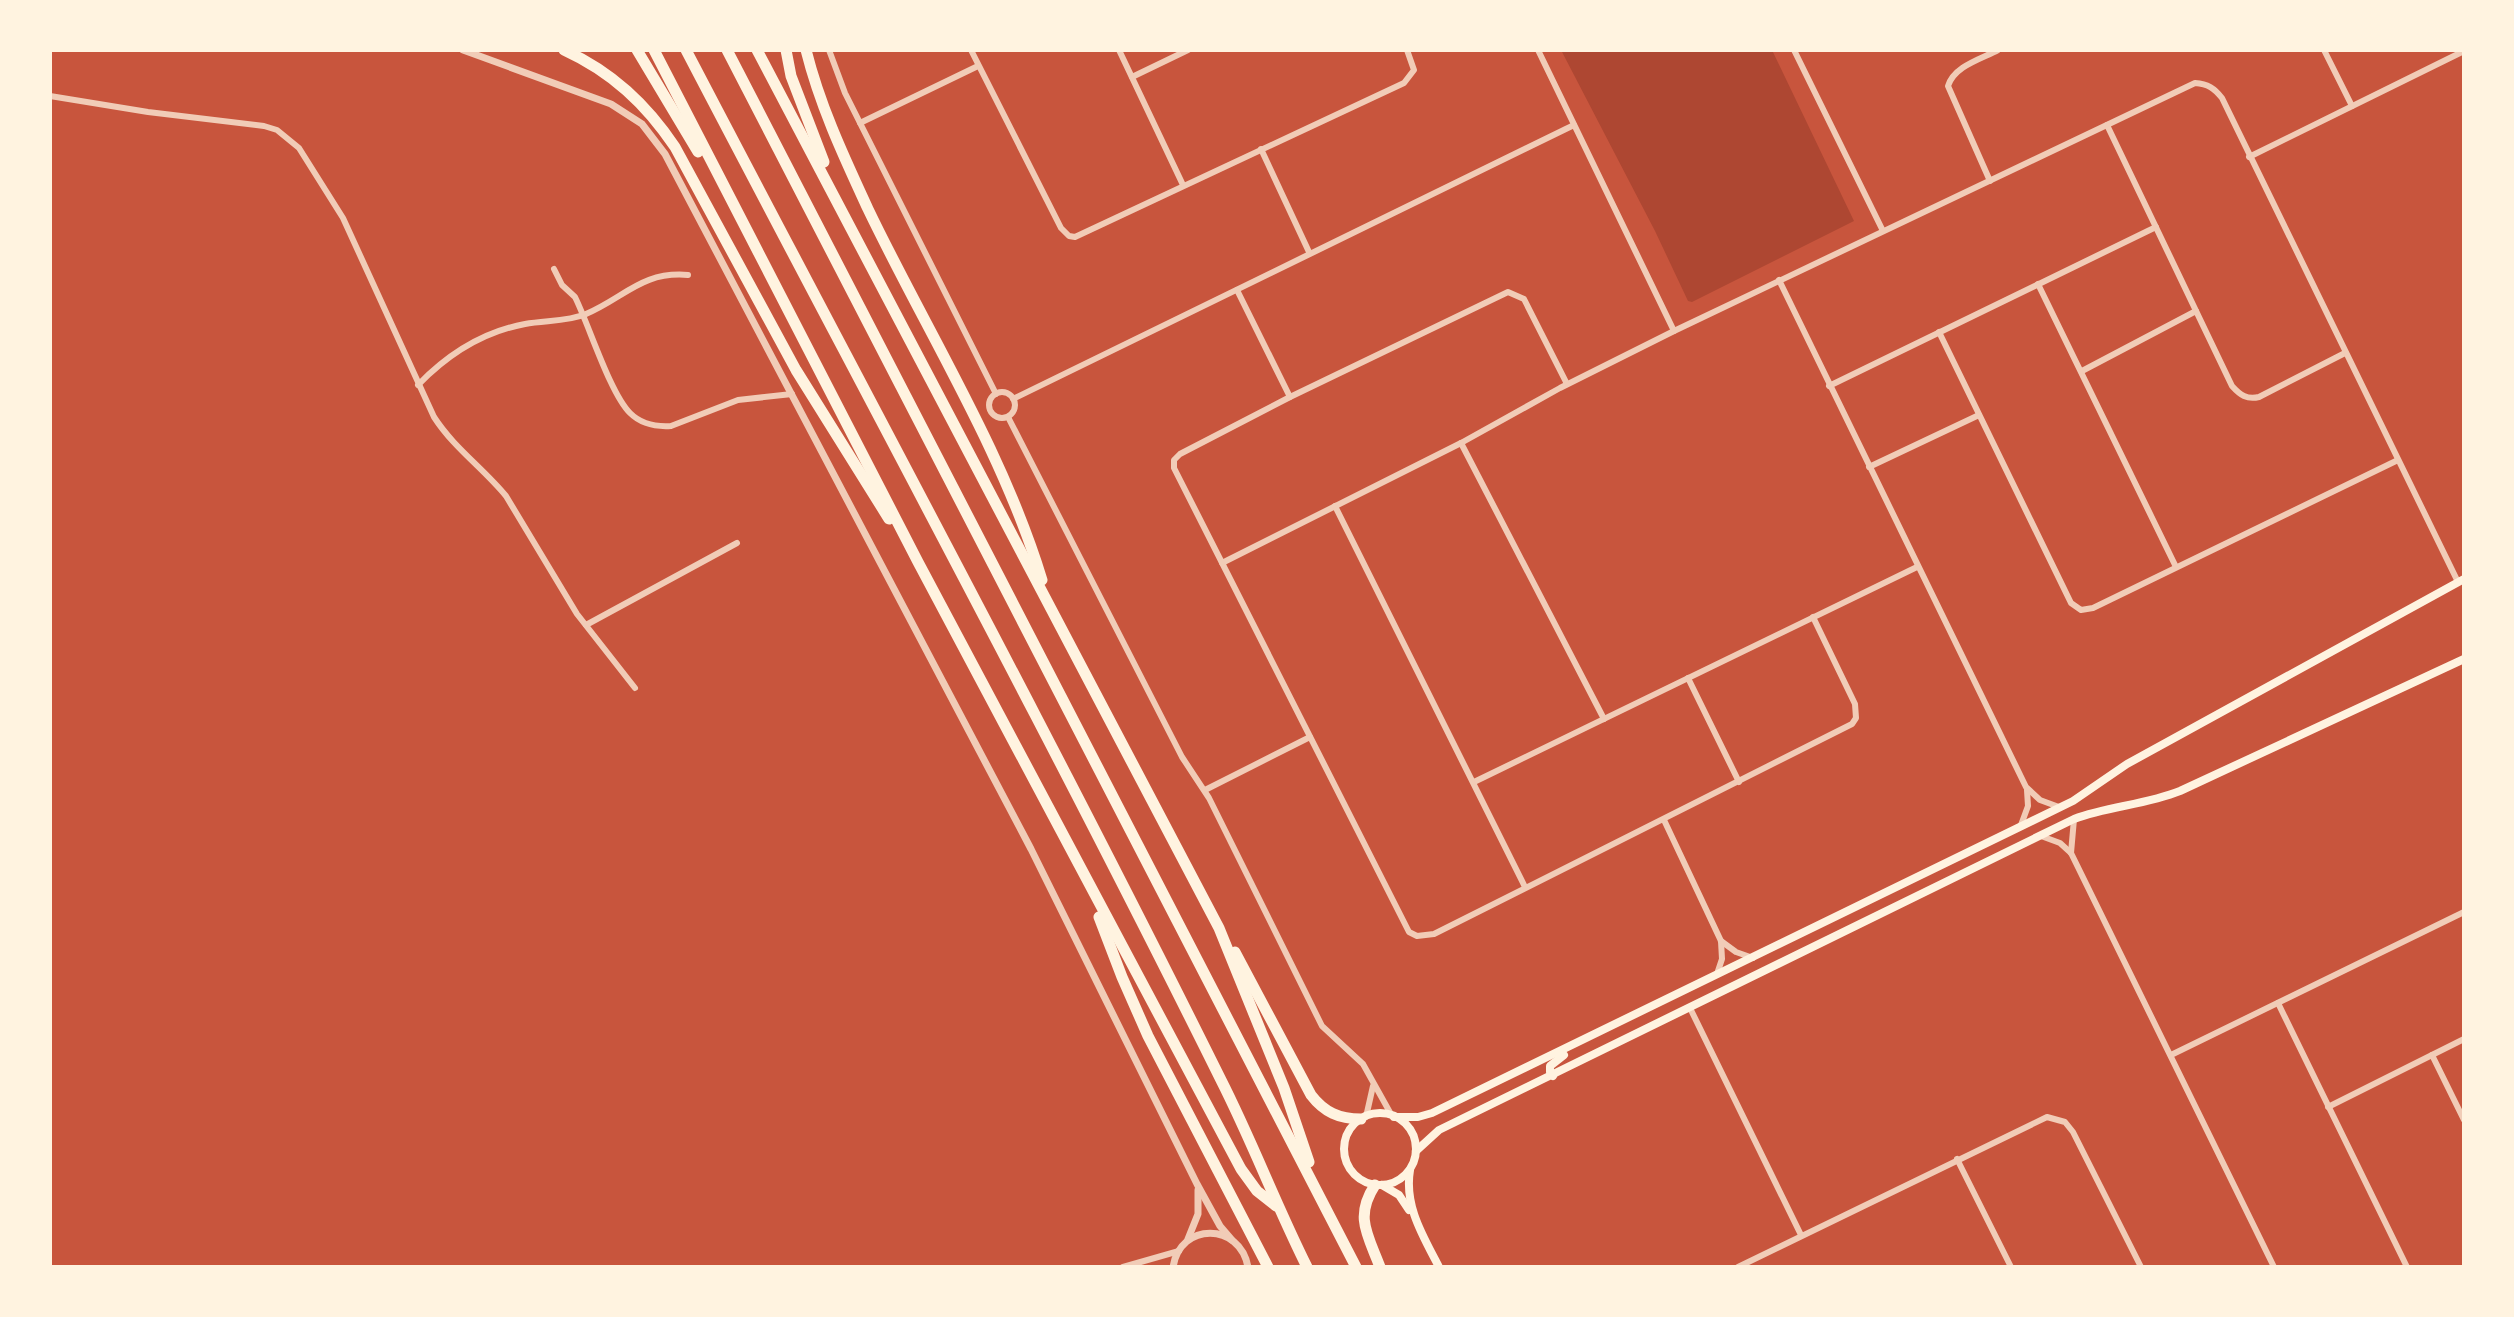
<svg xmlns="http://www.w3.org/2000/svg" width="2514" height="1317" font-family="Lato,sans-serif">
	<rect width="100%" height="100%" fill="#c8553d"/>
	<polygon fill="#ae4732" points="1561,50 1772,50 1854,221 1692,302 1688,301 1655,231"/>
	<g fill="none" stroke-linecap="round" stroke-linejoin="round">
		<g stroke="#f1ccb7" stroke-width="6">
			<polyline points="829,50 845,93 996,394"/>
			<polyline points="971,50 1061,228 1069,236 1075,237 1404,83 1414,70 1407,50"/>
			<polyline points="1119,50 1183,185"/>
			<polyline points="1538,50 1674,331"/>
			<polyline points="1794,50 1882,229"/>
			<polyline points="2324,50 2352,106"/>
			<polyline points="1132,77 1188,50"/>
			<path d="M50 96 148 112 264 126 277 130 299 148 343 218 434 417C454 448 483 468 506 496L577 614 635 688"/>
			<polyline points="860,123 978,66"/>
			<path d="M2107 125 2232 386C2240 395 2247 400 2259 397L2345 353"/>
			<polyline points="1261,149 1309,252"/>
			<polyline points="2249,157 2464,51"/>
			<path d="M1990 181 1948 86C1954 66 1981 59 1998 50"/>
			<path d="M554 269 562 285 575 297C589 325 610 393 630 413 641 424 655 427 671 426L738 400 792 394"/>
			<polyline points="1779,280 2026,787 2040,800 2059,807"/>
			<polyline points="2038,284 2176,567"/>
			<polyline points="1237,290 1290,397"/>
			<polyline points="1939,332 2071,603 2081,610 2093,608 2398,460"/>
			<polyline points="2082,371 2196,311"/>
			<polyline points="1567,384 1524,299 1508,292 1290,397 1180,454 1174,460 1174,468 1409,932 1417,936 1434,934 1852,724 1856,718 1855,704 1813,617"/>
			<path d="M418 385C448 354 482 332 525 324 545 320 567 322 586 314 624 298 642 271 688 275"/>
			<polyline points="1829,386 2156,227"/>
			<circle cx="1002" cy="405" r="13"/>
			<polyline points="1013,399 1574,125"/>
			<polyline points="1008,417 1182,757 1209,798 1322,1026 1363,1064 1392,1116"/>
			<polyline points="1461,443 1604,719"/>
			<polyline points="1869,467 1979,415"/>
			<polyline points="1335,506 1525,887"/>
			<path d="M1222 563 1461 443 1560 388 1674 331 2195 83C2208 84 2214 88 2222 98L2458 582"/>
			<polyline points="586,625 737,543"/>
			<polyline points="1688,678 1739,782"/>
			<polyline points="1474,782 1917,567"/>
			<polyline points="1205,790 1310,737"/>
			<polyline points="1664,820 1721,941 1722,959 1717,974"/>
			<polyline points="2021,825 2028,806 2027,790"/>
			<polyline points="2041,836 2060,843 2071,853 2274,1267"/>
			<polyline points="2071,853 2074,819"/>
			<polyline points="1721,941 1736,952 1753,958"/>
			<polyline points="2278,1003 2407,1267"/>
			<polyline points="1690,1008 1801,1235"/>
			<polyline points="2171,1055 2464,912"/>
			<polyline points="2432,1055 2464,1120"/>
			<polyline points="2328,1107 2464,1039"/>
			<polyline points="1366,1117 1373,1086"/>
			<polyline points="1957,1159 2011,1267"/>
			<polyline points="1123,1267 1179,1251"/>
			<polyline points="1738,1267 2047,1117 2065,1122 2073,1132 2141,1267"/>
		</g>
		<g stroke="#f1ccb7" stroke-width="7">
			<polyline points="463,50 611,104 642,124 665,154 1031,849 1197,1184 1220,1226 1232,1240"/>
			<polyline points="1188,1239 1198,1214 1198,1190"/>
			<path d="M1173 1267C1180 1222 1240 1222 1248 1267"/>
		</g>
		<g stroke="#fff3e0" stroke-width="8">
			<polyline points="1553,1076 1550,1072 1550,1066 1564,1055"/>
			<circle cx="1380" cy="1149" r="36"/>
			<polyline points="1394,1117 1418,1117 1432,1113 2073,801 2127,764 2464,579"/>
			<path d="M1416 1151 1439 1130 2074 819C2108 806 2145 805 2180 791L2464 659"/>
			<path d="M1410 1170C1404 1206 1423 1236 1439 1267"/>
			<polyline points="1382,1185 1399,1195 1409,1210"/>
		</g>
		<g stroke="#fff3e0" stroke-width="11">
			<path d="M564 50C612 72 646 104 675 147L796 370 889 519"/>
			<polyline points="637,50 698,152"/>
			<polyline points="654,50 918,562 1241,1169 1257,1191 1276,1206"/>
			<path d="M686 50C865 393 1049 733 1221 1080 1252 1141 1276 1205 1307 1267"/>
			<polyline points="727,50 1356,1267"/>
			<polyline points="757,50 1219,928 1284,1088 1309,1162"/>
			<polyline points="786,50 791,76 824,162"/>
			<path d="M806 50C820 106 844 157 868 209 927 332 1002 449 1042 580"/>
			<polyline points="1099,917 1122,977 1148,1036 1268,1267"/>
			<path d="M1235 952 1311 1095C1324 1112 1339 1119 1361 1119"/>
			<path d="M1375 1185C1354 1217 1368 1235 1380 1267"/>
		</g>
	</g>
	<rect width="2514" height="1317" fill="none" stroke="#fff3e0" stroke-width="104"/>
</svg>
